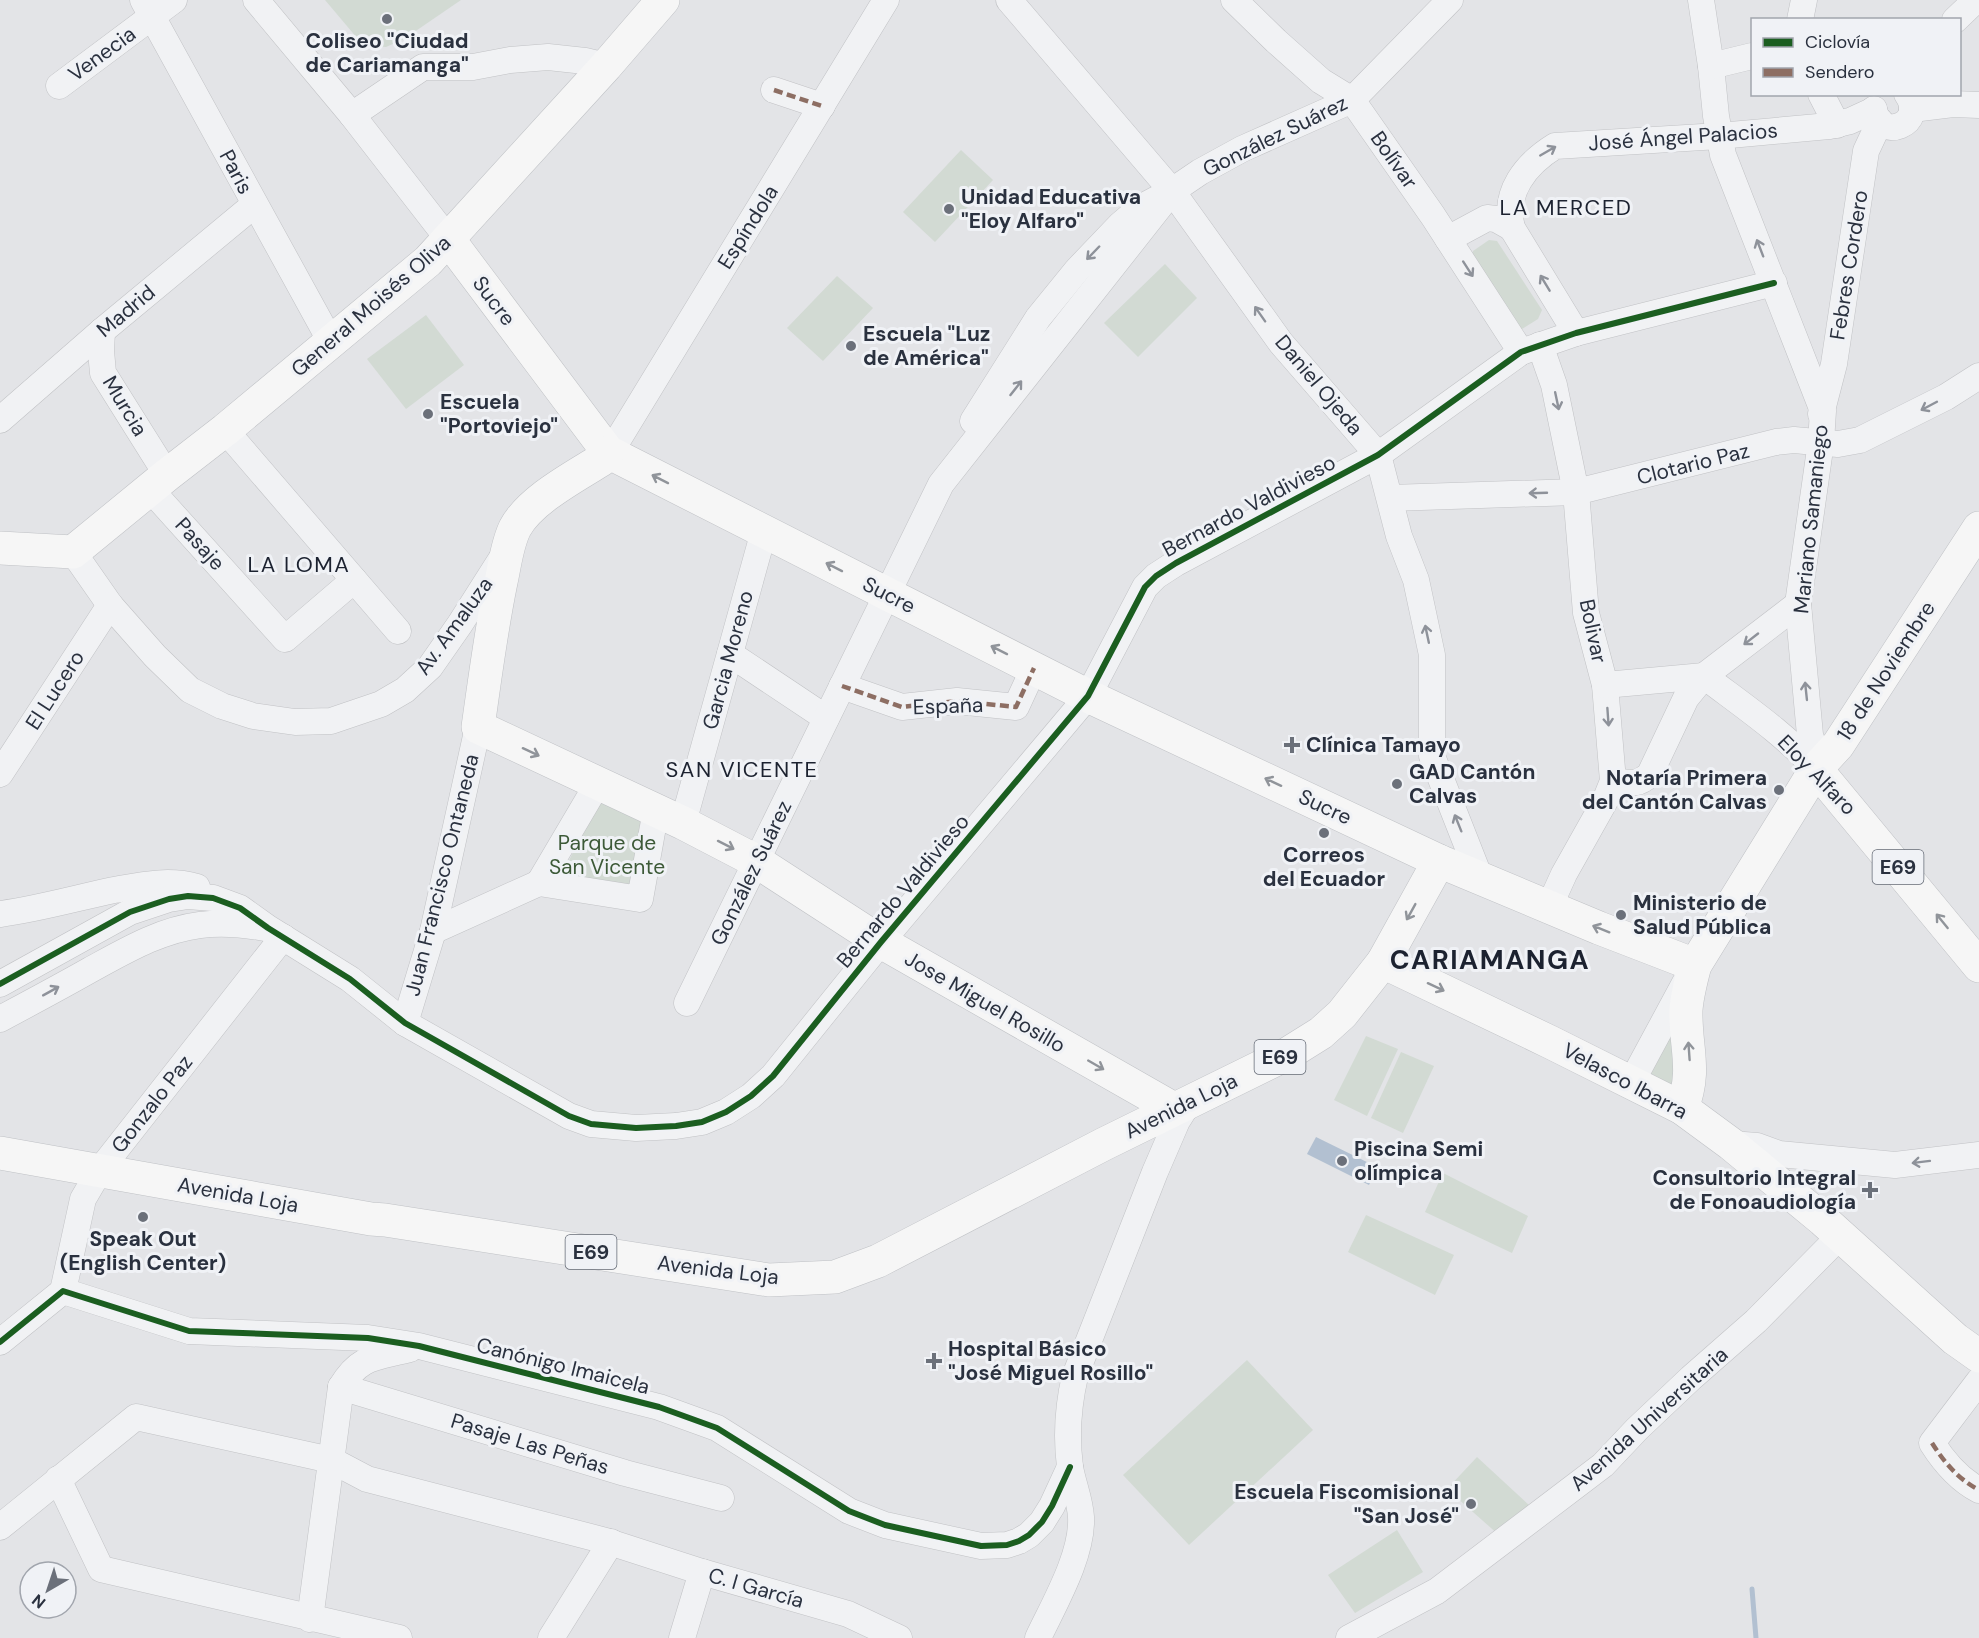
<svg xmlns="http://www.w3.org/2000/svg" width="1979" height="1638" font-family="'DM Sans',sans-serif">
	<rect width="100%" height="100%" fill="#e3e4e7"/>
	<g fill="#d2dad3">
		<polygon points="325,0 461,0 404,39 386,47 363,45"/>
		<polygon points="961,150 993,180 935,242 903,212"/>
		<polygon points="1489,240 1497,241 1542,310 1538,319 1522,329 1514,327 1471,260 1473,251"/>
		<polygon points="1165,264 1197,298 1138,357 1104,323"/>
		<polygon points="837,276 873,308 823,361 787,328"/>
		<polygon points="426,315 464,365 406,409 367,359"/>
		<polygon points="599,799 646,820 630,893 562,875"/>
		<polygon points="1672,1027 1677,1092 1648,1079"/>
		<polygon points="1366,1036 1398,1049 1367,1116 1334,1100"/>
		<polygon points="1401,1052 1434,1066 1403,1133 1371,1118"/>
		<polygon points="1443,1173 1528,1216 1512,1253 1425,1212"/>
		<polygon points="1366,1215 1454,1255 1435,1295 1348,1252"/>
		<polygon points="1247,1360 1313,1430 1189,1545 1123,1475"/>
		<polygon points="1477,1457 1529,1505 1500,1536 1447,1489"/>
		<polygon points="1397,1530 1423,1572 1355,1613 1328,1575"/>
	</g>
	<polygon fill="#b2c0d1" points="1316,1137 1377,1167 1369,1185 1307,1154"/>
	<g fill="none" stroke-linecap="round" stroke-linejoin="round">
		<polyline stroke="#b2c0d1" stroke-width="5" points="1752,1589 1756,1638"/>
		<defs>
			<g id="minor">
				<polyline points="143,0 331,342"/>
				<polyline points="256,0 352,115 449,240"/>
				<polyline points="1009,0 1172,191 1281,343 1378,455 1399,536 1416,580 1432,655 1432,756 1480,878"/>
				<polyline points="1234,0 1276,41 1321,81 1352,100 1433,216 1521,352"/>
				<polyline points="1701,0 1711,66 1716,116 1723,155 1823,411 1821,442 1798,604 1810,735 1815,750 1816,769"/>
				<polyline points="1800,20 1804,0"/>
				<polyline points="1955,20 1976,0"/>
				<polyline points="1711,66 1752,56"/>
				<polyline points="59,86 174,0"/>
				<polyline points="774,90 822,106"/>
				<polyline points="1821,94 1837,125"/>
				<path d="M1874 109C1879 143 1928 124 1907 94"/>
				<polyline points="1912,109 1953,104 1979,105"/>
				<polyline points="352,115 423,67 473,67 510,60 548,57 585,61 606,66"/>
				<polyline points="1448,239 1487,218 1496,219 1512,228"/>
				<polyline points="102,331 101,351 103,373 167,475"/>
				<path d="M1576 333 1512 228C1503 192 1526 164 1555 146L1719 136 1829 126 1850 121 1874 110"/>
				<polyline points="1540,345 1554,385 1576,492 1586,613 1605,685 1613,781 1605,801 1564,874 1549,907"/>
				<polyline points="1821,414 1834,364 1866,151 1880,121"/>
				<polyline points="0,420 102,331 254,205"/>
				<polyline points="973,421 1038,318 1077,270 1120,225 1140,208 1172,191 1200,172 1242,149 1352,100 1450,0"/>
				<polyline points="225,430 398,631"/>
				<polyline points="608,452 616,443 886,0"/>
				<polyline points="150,489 285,639 354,580"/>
				<polyline points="1390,498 1576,492 1776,442 1794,440 1838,444 1860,440 1946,397 1979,376"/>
				<polyline points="73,552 110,605 155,656 190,690 222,706 253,716 295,722 331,721 381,704 405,690 430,667 460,624 500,561"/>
				<polyline points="730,654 826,718"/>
				<path d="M1605 685 1704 676C1742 705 1784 733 1816 769"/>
				<polyline points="842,686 902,707 957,701 1016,707 1034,668"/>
				<polyline points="0,774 110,605"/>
				<path d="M1613 781C1629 783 1638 786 1650 774L1686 698 1704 676 1798 604"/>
				<polyline points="598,783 539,883 640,899 656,810"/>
				<polyline points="683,823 764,531"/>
				<path d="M0 914C38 909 76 898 114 890 142 885 169 879 197 887"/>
				<polyline points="433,931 539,883"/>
				<polyline points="0,984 130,912 169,899 188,896 213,898 240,908 268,928 350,979 405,1023 569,1116 591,1124 636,1128 676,1126 702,1122 726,1112 751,1096 773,1076 881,942 1088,696 1145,587 1156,576 1176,563 1378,455 1521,352 1576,333 1774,283"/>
				<polyline points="687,1003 941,484 1172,191"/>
				<path d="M0 1019C30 1003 60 987 90 970 125 951 160 930 200 925 223 922 243 924 265 928"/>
				<polyline points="405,1023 433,931 478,727"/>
				<polyline points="1631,1083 1686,981"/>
				<polyline points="1731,1144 1757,1146 1779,1154 1895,1165 1979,1155"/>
				<polyline points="63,1291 83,1199 100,1170 283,937"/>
				<polyline points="0,1342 63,1291 189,1331 368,1338 419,1346 659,1407 717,1428 849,1511 885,1525 981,1546 1007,1545 1019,1541 1029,1535 1042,1522 1052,1506 1070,1467"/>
				<path d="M1979 1381 1932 1443C1944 1462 1958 1479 1979 1490"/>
				<polyline points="341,1387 625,1473 721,1498"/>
				<polyline points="58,1479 101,1569 399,1638"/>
				<polyline points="0,1527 136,1417 331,1460 367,1479 606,1541 702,1572 848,1614 899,1638"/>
				<path d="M310 1619 341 1387C360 1355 376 1358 410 1349"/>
				<polyline points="551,1638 611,1542"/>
				<polyline points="682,1638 702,1572"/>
				<path d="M1038 1638C1054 1604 1083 1555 1081 1517 1080 1500 1073 1484 1070 1467 1066 1436 1068 1406 1075 1376L1155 1172 1177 1121 1189 1102"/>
				<polyline points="1349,1638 1437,1591 1603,1465 1637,1429 1691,1378 1756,1321 1840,1236"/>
			</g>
			<g id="major">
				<polyline points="449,240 608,452 1088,696 1439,861 1599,928 1695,965"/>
				<path d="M608 452 601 460C574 477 530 500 515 528 507 544 505 564 501 582 491 630 485 678 478 727L683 823 756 861 881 942 1174 1109"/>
				<polyline points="0,548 73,552 167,475 225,430 428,261 606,66 663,0"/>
				<polyline points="1816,769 1979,966"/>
				<polyline points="1383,962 1550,1042 1682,1108 1731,1144 1823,1220 1955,1339 1979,1356"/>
				<path d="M1682 1108C1697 1070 1685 1048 1686 1010 1687 995 1691 980 1695 965L1816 769 1838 745 1979 528"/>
				<polyline points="0,1153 371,1219 385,1220 769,1280 835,1277 878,1261 1104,1144 1289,1053 1321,1033 1342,1014 1383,962 1439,861"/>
			</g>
		</defs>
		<use href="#minor" stroke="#c1c2c5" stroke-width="27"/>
		<use href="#major" stroke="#bfc1c5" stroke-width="34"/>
		<use href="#minor" stroke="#f1f2f4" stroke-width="26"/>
		<use href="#major" stroke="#f6f6f6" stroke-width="33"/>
		<g stroke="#8d6e63" stroke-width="4.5" stroke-dasharray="9 4.5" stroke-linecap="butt">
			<polyline points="774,90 822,106"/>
			<polyline points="842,686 902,707 957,701 1016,707 1034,668"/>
			<path d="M1932 1443C1944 1462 1958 1479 1979 1490"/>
		</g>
		<defs>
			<g id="cycleway">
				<polyline points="0,984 130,912 169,899 188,896 213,898 240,908 268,928 350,979 405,1023 569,1116 591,1124 636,1128 676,1126 702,1122 726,1112 751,1096 773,1076 881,942 1088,696 1145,587 1156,576 1176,563 1378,455 1521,352 1576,333 1774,283"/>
				<polyline points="0,1342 63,1291 189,1331 368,1338 419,1346 659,1407 717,1428 849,1511 885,1525 981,1546 1007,1545 1019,1541 1029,1535 1042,1522 1052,1506 1070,1467"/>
			</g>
		</defs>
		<use href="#cycleway" stroke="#f0f2f6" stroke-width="10"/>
		<use href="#cycleway" stroke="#1b5e20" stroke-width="6"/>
	</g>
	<defs><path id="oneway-shaft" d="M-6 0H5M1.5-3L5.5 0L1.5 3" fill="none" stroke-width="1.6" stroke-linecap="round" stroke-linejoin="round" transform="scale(1.5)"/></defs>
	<g stroke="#8e929a">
		<use href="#oneway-shaft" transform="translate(1548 151) rotate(-30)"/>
		<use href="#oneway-shaft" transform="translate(1760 248) rotate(-111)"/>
		<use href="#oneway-shaft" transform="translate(1093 253) rotate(134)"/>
		<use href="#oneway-shaft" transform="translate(1468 269) rotate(57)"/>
		<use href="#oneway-shaft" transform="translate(1545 283) rotate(-121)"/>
		<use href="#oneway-shaft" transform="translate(1260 314) rotate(-125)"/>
		<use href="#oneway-shaft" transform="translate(1016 388) rotate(-52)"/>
		<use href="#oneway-shaft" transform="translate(1557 401) rotate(78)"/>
		<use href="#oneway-shaft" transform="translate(1929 406) rotate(152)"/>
		<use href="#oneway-shaft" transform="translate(1538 493) rotate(178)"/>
		<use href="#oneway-shaft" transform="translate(1427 634) rotate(-102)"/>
		<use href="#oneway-shaft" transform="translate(1751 639) rotate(142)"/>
		<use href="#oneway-shaft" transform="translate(1806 691) rotate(-96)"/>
		<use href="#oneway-shaft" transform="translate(1608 717) rotate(86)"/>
		<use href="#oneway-shaft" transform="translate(1458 823) rotate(-112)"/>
		<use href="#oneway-shaft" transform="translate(51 991) rotate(-29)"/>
		<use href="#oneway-shaft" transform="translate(1921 1162) rotate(173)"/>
	</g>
	<g stroke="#90949a">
		<use href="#oneway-shaft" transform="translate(660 479) rotate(-153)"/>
		<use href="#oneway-shaft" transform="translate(834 567) rotate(-153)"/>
		<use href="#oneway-shaft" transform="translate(999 650) rotate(-153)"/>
		<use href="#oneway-shaft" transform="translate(531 752) rotate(25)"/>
		<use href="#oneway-shaft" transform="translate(1273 782) rotate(-155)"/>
		<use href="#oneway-shaft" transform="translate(726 845) rotate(27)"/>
		<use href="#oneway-shaft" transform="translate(1411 912) rotate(119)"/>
		<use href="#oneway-shaft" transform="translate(1942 921) rotate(-129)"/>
		<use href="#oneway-shaft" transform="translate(1601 929) rotate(-158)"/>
		<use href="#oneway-shaft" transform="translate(1436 987) rotate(25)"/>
		<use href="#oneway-shaft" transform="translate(1689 1051) rotate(-94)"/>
		<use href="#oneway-shaft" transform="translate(1096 1065) rotate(30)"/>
	</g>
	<g fill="#6b707a" stroke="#f0f2f6" stroke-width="2">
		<circle cx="387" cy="19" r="6"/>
		<circle cx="949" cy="209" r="6"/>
		<circle cx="851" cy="346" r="6"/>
		<circle cx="428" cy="414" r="6"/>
		<path d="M1289 736h6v6h6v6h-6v6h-6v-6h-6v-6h6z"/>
		<circle cx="1397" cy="784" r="6"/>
		<circle cx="1779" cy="790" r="6"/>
		<circle cx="1324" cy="833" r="6"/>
		<circle cx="1621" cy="915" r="6"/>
		<circle cx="1342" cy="1161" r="6"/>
		<path d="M1867 1181h6v6h6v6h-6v6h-6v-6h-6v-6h6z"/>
		<circle cx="143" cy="1217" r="6"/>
		<path d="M931 1352h6v6h6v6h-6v6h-6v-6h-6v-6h6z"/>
		<circle cx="1471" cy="1504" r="6"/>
	</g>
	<g text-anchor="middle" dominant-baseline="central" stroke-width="6" stroke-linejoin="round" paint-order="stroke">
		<g fill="#f0f2f6" stroke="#656b76" stroke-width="1.5">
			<rect x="1872.5" y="850" width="51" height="34" rx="4.5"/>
			<rect x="1254.5" y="1040" width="51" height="34" rx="4.5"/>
			<rect x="565.5" y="1235" width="51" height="34" rx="4.5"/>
		</g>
		<g font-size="20" font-weight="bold" fill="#2a313f">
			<text x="1898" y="867">E69</text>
			<text x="1280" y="1057">E69</text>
			<text x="591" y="1252">E69</text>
		</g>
		<g font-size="21" font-weight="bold" fill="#2a313f" stroke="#f0f2f6" text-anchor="start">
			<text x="387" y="41" text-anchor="middle">Coliseo "Ciudad<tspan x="387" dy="24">de Cariamanga"</tspan></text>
			<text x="961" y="197">Unidad Educativa<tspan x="961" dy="24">"Eloy Alfaro"</tspan></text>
			<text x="863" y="334">Escuela "Luz<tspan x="863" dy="24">de América"</tspan></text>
			<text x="440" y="402">Escuela<tspan x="440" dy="24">"Portoviejo"</tspan></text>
			<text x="1306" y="745">Clínica Tamayo</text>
			<text x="1409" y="772">GAD Cantón<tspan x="1409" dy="24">Calvas</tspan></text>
			<text x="1767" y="778" text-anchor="end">Notaría Primera<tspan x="1767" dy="24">del Cantón Calvas</tspan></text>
			<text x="1324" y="855" text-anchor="middle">Correos<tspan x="1324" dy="24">del Ecuador</tspan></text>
			<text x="1633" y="903">Ministerio de<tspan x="1633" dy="24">Salud Pública</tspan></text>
			<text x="1354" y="1149">Piscina Semi<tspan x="1354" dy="24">olímpica</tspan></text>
			<text x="1856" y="1178" text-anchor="end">Consultorio Integral<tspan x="1856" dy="24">de Fonoaudiología</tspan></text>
			<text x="143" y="1239" text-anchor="middle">Speak Out<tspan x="143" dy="24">(English Center)</tspan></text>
			<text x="948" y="1349">Hospital Básico<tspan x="948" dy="24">"José Miguel Rosillo"</tspan></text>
			<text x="1459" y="1492" text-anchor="end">Escuela Fiscomisional<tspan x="1459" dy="24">"San José"</tspan></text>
		</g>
		<g font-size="21" fill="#2a313f" stroke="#f0f2f6">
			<text transform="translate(102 54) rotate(-36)">Venecia</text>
			<text transform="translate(1275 136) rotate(-26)">González Suárez</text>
			<text transform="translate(1683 137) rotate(-4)">José Ángel Palacios</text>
			<text transform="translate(1394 160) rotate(55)">Bolívar</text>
			<text transform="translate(236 172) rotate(62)">Paris</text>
			<text transform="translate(748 227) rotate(-58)">Espíndola</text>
			<text transform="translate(1849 265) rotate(-81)">Febres Cordero</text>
			<text transform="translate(494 301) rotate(53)">Sucre</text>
			<text transform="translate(371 306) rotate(-41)">General Moisés Oliva</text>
			<text transform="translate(126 311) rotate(-40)">Madrid</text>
			<text transform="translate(1319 385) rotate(50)">Daniel Ojeda</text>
			<text transform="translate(125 406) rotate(59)">Murcia</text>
			<text transform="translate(1693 464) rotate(-14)">Clotario Paz</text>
			<text transform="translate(1249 506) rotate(-28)">Bernardo Valdivieso</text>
			<text transform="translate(1811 519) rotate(-84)">Mariano Samaniego</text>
			<text transform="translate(200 544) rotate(48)">Pasaje</text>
			<text transform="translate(889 595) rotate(27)">Sucre</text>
			<text transform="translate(454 626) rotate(-54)">Av. Amaluza</text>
			<text transform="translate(1593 631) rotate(78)">Bolivar</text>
			<text transform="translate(728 660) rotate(-75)">Garcia Moreno</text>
			<text transform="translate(1886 671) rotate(-57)">18 de Noviembre</text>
			<text transform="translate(55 690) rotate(-57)">El Lucero</text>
			<text transform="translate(948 706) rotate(-2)">España</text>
			<text transform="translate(1817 775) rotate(46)">Eloy Alfaro</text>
			<text transform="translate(1325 807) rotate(25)">Sucre</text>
			<text transform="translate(751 873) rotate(-64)">González Suárez</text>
			<text transform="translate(442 875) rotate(-76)">Juan Francisco Ontaneda</text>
			<text transform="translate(903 891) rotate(-50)">Bernardo Valdivieso</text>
			<text transform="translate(985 1002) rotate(30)">Jose Miguel Rosillo</text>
			<text transform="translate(1625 1081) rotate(28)">Velasco Ibarra</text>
			<text transform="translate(152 1104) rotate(-52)">Gonzalo Paz</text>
			<text transform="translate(1181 1106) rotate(-26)">Avenida Loja</text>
			<text transform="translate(238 1195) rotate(10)">Avenida Loja</text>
			<text transform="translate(718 1270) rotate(7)">Avenida Loja</text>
			<text transform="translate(563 1366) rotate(14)">Canónigo Imaicela</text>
			<text transform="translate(1649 1419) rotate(-42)">Avenida Universitaria</text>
			<text transform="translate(530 1444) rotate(17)">Pasaje Las Peñas</text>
			<text transform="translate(756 1588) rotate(16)">C. I García</text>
		</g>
		<g font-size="21" fill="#3d5a38" stroke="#f0f2f6">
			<text x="607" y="843">Parque de<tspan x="607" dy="24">San Vicente</tspan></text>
		</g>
		<g font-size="22" letter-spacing="1.5" fill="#1c2230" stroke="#f0f2f6">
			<text x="1566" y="207">LA MERCED</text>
			<text x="299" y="564">LA LOMA</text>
			<text x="742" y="769">SAN VICENTE</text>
		</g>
		<g font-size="27" font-weight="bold" letter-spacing="1.5" fill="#1c2230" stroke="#f0f2f6">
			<text x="1490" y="959">CARIAMANGA</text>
		</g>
	</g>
	<rect x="1751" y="18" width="210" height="78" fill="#f0f2f6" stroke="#a1a5ad" stroke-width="1.5"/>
	<rect x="1763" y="38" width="30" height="9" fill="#1b5e20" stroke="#a1a5ad" stroke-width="1.5"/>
	<text x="1805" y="48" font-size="18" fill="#2a313f">Ciclovía</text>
	<rect x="1763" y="68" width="30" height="9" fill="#8d6e63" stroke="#a1a5ad" stroke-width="1.5"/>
	<text x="1805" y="78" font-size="18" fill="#2a313f">Sendero</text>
	<g transform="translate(48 1590) rotate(219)"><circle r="28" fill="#f0f2f6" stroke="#a1a5ad" stroke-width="1.5"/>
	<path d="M0-4.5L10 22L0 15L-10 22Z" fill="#6b707a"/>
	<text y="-9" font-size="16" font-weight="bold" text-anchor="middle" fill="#2a313f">N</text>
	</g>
</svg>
